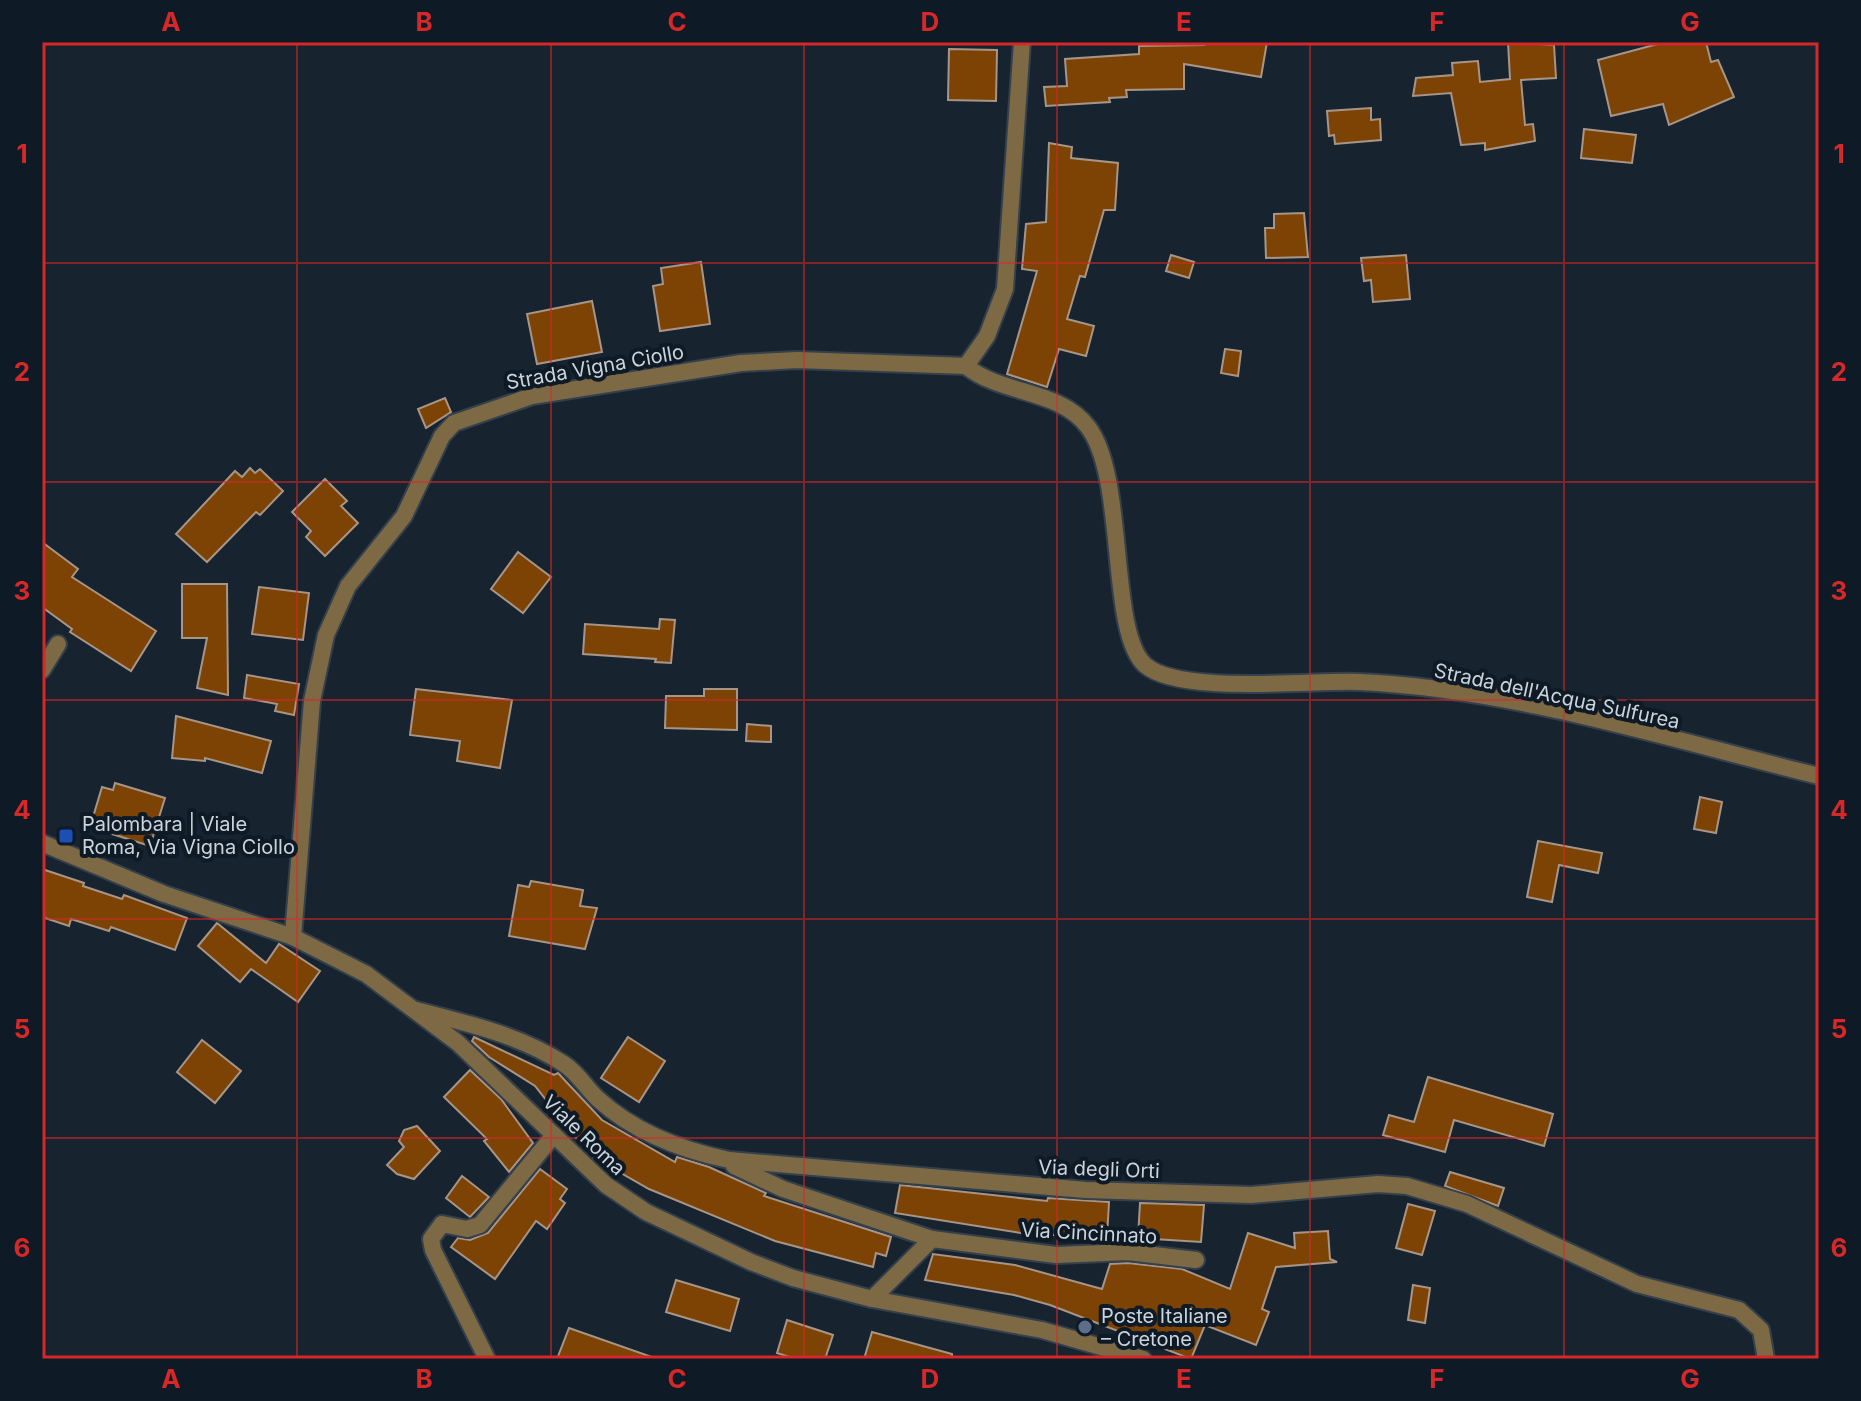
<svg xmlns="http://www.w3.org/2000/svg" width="1861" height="1401" font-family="Inter,sans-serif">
	<rect width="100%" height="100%" fill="#17242f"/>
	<g fill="#7d4304" stroke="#a79588" stroke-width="2">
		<polygon points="1204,42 1267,42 1261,77 1184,64 1184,89 1126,90 1127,97 1109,98 1110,102 1046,106 1044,87 1067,86 1065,59 1139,54 1139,46 1204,45"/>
		<polygon points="1508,42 1554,45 1556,78 1521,80 1525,125 1533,124 1535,141 1485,150 1485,143 1461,145 1451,93 1413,96 1416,78 1453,75 1452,63 1478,61 1480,82 1510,79"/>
		<polygon points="1665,42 1706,42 1711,62 1718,60 1734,97 1669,125 1663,104 1611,116 1598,60"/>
		<polygon points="949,49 997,50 996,101 948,100"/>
		<polygon points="1371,108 1371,120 1380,119 1381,140 1335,144 1334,135 1329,136 1327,111"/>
		<polygon points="1584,129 1636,135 1632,163 1581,158"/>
		<polygon points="1049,143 1072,147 1071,158 1118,163 1115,210 1104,210 1085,277 1080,276 1067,319 1094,326 1086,356 1059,349 1047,387 1007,374 1037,271 1022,269 1026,224 1046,222"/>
		<polygon points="1304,213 1308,257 1266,258 1265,228 1274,228 1274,214"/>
		<polygon points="1171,255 1194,262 1189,278 1166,271"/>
		<polygon points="1406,255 1410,299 1373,302 1371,280 1364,281 1361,258"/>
		<polygon points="701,262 710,324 660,331 653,286 663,284 661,268"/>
		<polygon points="592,301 602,352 537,364 527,314"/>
		<polygon points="1225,349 1241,351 1238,376 1221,373"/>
		<polygon points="445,398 451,412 426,428 418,409"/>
		<polygon points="250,468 255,473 260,469 283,491 260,515 256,512 207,562 176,534 235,471 242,477"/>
		<polygon points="325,479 347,501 341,506 358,523 325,556 306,537 311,531 292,512"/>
		<polygon points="42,542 78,569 72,577 156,631 131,671 70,632 72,629 42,607"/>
		<polygon points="518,552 551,577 523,613 491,589"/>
		<polygon points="182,584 227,584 228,695 197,688 207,638 182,638"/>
		<polygon points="259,587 309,593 303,640 252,634"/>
		<polygon points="660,619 675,620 671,663 655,662 656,659 583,654 585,624 659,629"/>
		<polygon points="247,675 299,684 294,715 275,711 277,704 244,698"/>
		<polygon points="416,689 512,700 500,768 457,761 460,741 410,735"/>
		<polygon points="704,689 737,689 737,730 665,728 666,696 704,696"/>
		<polygon points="176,716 271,741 262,773 205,758 205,761 172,758"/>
		<polygon points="747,724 771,726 771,742 746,741"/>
		<polygon points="115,783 165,798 150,846 90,827 102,787 113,790"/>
		<polygon points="1700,797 1722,802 1716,833 1694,829"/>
		<polygon points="1538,841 1602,853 1598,873 1559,865 1552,902 1527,897"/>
		<polygon points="42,869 84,883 83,886 122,899 124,895 187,918 175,950 111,927 109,931 71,919 69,926 42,917"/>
		<polygon points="531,881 583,890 580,906 597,908 585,949 509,936 518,885 529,887"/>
		<polygon points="217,923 266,963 279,944 320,971 298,1002 251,969 240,982 198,946"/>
		<polygon points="474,1037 554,1075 558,1073 602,1120 675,1162 677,1157 709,1167 766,1193 764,1196 891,1237 886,1256 876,1253 873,1267 775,1241 649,1189 593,1157 594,1153 580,1143 535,1086 489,1057 472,1041"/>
		<polygon points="628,1037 665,1061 639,1102 601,1078"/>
		<polygon points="202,1040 241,1071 215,1103 177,1072"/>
		<polygon points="470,1070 501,1099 533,1143 509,1172 484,1141 487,1139 444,1097"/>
		<polygon points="1428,1077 1553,1114 1544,1146 1454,1120 1445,1152 1383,1135 1389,1115 1414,1122"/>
		<polygon points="417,1126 440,1151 414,1179 397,1174 387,1165 404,1147 399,1141 404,1130"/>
		<polygon points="540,1169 567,1189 560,1199 565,1203 547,1229 536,1221 495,1279 451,1247 458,1238 470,1240 488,1233"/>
		<polygon points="1450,1172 1504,1188 1498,1206 1445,1186"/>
		<polygon points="462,1176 489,1197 470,1217 446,1198"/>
		<polygon points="900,1185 1047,1201 1048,1198 1109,1202 1107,1237 1027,1234 895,1213"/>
		<polygon points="1140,1203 1204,1205 1201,1242 1138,1238"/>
		<polygon points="1408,1204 1435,1211 1422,1255 1396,1248"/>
		<polygon points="1328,1231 1330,1259 1337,1262 1276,1267 1262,1309 1269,1312 1256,1345 1205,1325 1191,1359 1050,1305 1014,1295 925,1280 933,1254 1015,1265 1102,1289 1110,1264 1128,1263 1182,1269 1230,1289 1248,1233 1295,1248 1294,1233"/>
		<polygon points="676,1280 739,1299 730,1331 666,1312"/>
		<polygon points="1413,1285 1430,1288 1425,1323 1408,1320"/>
		<polygon points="787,1320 833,1335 825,1359 796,1359 777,1353"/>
		<polygon points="569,1328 652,1357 651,1359 557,1359"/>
		<polygon points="872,1332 952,1354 952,1359 864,1359"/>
	</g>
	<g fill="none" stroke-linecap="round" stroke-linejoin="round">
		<defs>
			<g id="minor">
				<path d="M966 366C1001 395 1060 389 1088 427 1127 478 1108 631 1145 665 1179 695 1310 680 1359 682 1514 689 1668 739 1819 776"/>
				<polyline points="42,670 58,644"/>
				<polyline points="42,843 164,894 293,937 366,974 458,1043 606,1185 646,1212 751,1262 793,1278 872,1299 1042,1330 1143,1359"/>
				<polyline points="293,937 312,701 326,635 348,586 404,516 442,436 454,423 532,396 741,363 797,360 966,366 987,336 1005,289 1022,42"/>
				<path d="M416 1010C466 1023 520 1035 564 1064 578 1073 586 1088 598 1099 635 1133 681 1150 729 1160L1086 1190 1251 1195 1378 1184 1407 1186 1467 1204 1637 1284 1739 1310 1761 1330 1766 1359"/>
				<polyline points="734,1166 783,1189 932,1239 1056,1255 1128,1252 1196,1260"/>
				<polyline points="872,1299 932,1239"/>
				<polyline points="487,1359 433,1250 431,1239 442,1224 467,1229 480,1225 554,1135"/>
			</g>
		</defs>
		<use href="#minor" stroke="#34404b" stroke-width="20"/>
		<use href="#minor" stroke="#7e6945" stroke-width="16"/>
	</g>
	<path fill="none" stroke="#d62828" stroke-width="2" stroke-opacity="0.55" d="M297 42V1359M551 42V1359M804 42V1359M1057 42V1359M1310 42V1359M1564 42V1359M42 263H1819M42 482H1819M42 700H1819M42 919H1819M42 1138H1819"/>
	<rect fill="#1a4fb4" stroke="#0e1a25" stroke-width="3" x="58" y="828" width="16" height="16" rx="4"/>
	<circle fill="#5c6f8a" stroke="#0e1a25" stroke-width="3" cx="1085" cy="1327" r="8"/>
	<g text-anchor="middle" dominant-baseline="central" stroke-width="8" stroke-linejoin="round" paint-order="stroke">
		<g font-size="20" fill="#cbd3db" stroke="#0e1a25">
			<text transform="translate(595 367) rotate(-10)">Strada Vigna Ciollo</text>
			<text transform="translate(1557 696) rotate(12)">Strada dell'Acqua Sulfurea</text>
			<text transform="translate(584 1135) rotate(44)">Viale Roma</text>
			<text transform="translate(1099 1169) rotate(2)">Via degli Orti</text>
			<text transform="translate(1089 1233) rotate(3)">Via Cincinnato</text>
		</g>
		<g font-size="20" fill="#cbd3db" stroke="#0e1a25" text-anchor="start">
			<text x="82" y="824">Palombara | Viale<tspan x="82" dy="23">Roma, Via Vigna Ciollo</tspan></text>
			<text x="1101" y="1316">Poste Italiane<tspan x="1101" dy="23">– Cretone</tspan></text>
		</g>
	</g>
	<rect width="1861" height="1401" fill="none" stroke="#0e1a25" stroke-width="88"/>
	<rect x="44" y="44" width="1773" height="1313" fill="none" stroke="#d62828" stroke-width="3"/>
	<g font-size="26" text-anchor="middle" font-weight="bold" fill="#d62828">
		<text x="171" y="31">A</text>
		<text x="424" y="31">B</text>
		<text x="677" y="31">C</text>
		<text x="930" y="31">D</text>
		<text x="1184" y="31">E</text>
		<text x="1437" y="31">F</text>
		<text x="1690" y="31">G</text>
		<text x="22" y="163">1</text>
		<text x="1839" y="163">1</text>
		<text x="22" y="381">2</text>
		<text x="1839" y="381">2</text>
		<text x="22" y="600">3</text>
		<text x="1839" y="600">3</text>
		<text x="22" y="819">4</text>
		<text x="1839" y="819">4</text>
		<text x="22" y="1038">5</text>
		<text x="1839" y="1038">5</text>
		<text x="22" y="1257">6</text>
		<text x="1839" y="1257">6</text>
		<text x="171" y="1388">A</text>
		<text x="424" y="1388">B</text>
		<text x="677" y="1388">C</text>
		<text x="930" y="1388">D</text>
		<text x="1184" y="1388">E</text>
		<text x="1437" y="1388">F</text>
		<text x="1690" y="1388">G</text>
	</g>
</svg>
